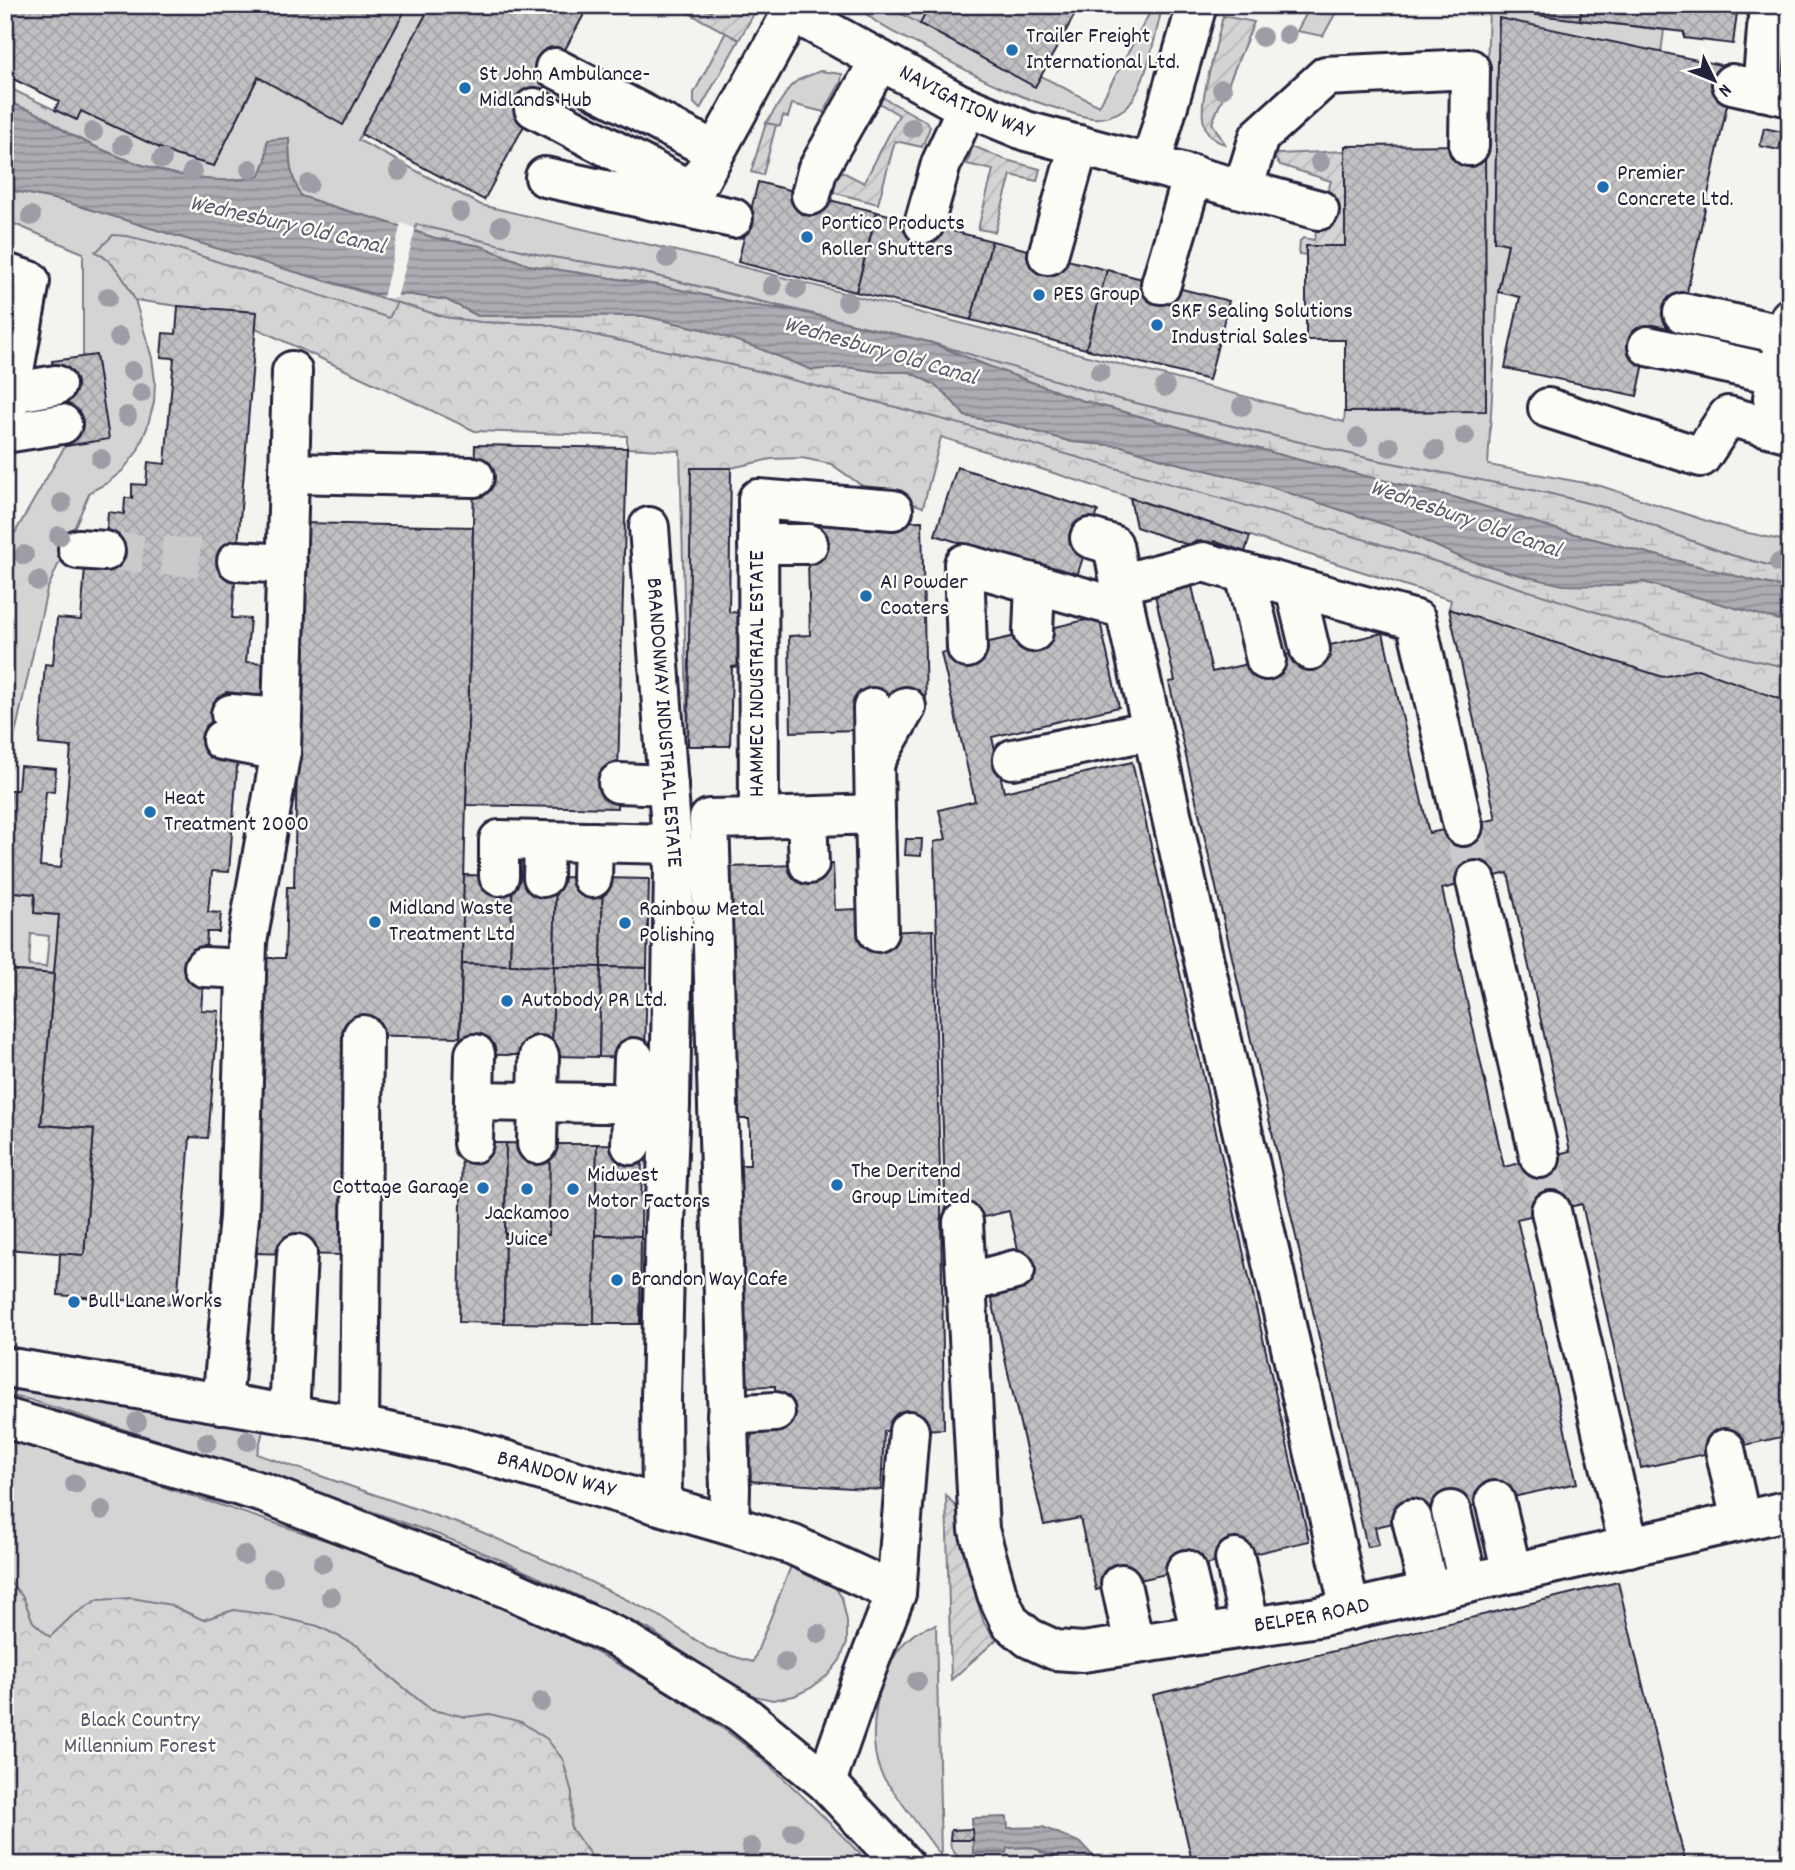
<svg xmlns="http://www.w3.org/2000/svg" width="1795" height="1870" font-family="Dekko,sans-serif">
	<defs>
		<pattern id="forest-crowns" width="20" height="18" patternUnits="userSpaceOnUse" patternTransform="scale(1.75)"><rect width="20" height="18" fill="#d5d4d5"/><path d="M2 6a3 3 0 1 1 6 0M12 15a3 3 0 1 1 6 0" fill="none" stroke="#b7b6b8"/></pattern>
		<pattern id="wetland-marsh" width="20" height="14" patternUnits="userSpaceOnUse" patternTransform="scale(1.75)"><rect width="20" height="14" fill="#d5d4d5"/><path d="M1 5h8M5 5V1M11 12h8M15 12V8" fill="none" stroke="#b7b6b8"/></pattern>
		<pattern id="garden-furrows" width="10" height="10" patternUnits="userSpaceOnUse" patternTransform="scale(1.75)"><rect width="10" height="10" fill="#d5d4d5"/><path d="M-1 1l2-2M0 10L10 0M9 11l2-2" fill="none" stroke="#b7b6b8"/></pattern>
		<pattern id="water-rules" width="6" height="5" patternUnits="userSpaceOnUse" patternTransform="scale(1.75)"><rect width="6" height="5" fill="#acacb2"/><path d="M0 2.5h6" fill="none" stroke="#8c8c92"/></pattern>
		<pattern id="building-cross-hatch" width="8" height="8" patternUnits="userSpaceOnUse" patternTransform="scale(1.75)"><rect width="8" height="8" fill="#c0bfc2"/><path d="M0 0l8 8M0 8l8-8" fill="none" stroke="#a5a4a8"/></pattern>
	</defs>
	<rect width="100%" height="100%" fill="#f4f3ef"/>
	<filter id="ink" filterUnits="userSpaceOnUse"><feTurbulence type="fractalNoise" baseFrequency=".0143" numOctaves="2"/><feDisplacementMap in="SourceGraphic" scale="14" xChannelSelector="R" yChannelSelector="G"/><feConvolveMatrix kernelMatrix="1 2 1 2 8 2 1 2 1" color-interpolation-filters="sRGB"/></filter>
	<g filter="url(#ink)">
		<g fill="#d5d4d5" stroke="#7c7b88" stroke-width="2" fill-rule="evenodd">
			<path d="M408 5H431L358 140 481 205 727 263 1344 422 1345 412 1486 411 1485 145 1489 5H1503V11L1664 30 1661 53 1499 19 1494 241 1508 244 1498 292 1488 465 1601 486 1734 530 1790 542V571L1731 555 1670 533 1619 511 1547 493 1371 459 1110 397 929 342 628 269 545 256 416 225 415 231C377 219 339 209 301 196 289 173 290 163 289 138L267 141 266 159 260 176C204 191 124 162 73 136 62 130 52 121 41 115 29 109 17 106 5 101V86L76 120 81 111 175 155 214 166 258 77 343 125Z"/>
			<path d="M859 5H886L1035 86 1041 76 1099 106 1154 5H1163C1155 33 1146 92 1124 109 1116 115 1103 119 1093 118 1083 117 1072 113 1062 110 1012 96 967 71 921 46 903 37 870 23 859 5Z"/>
			<polygon points="1311,5 1340,5 1323,36 1297,31"/>
			<polygon points="726,32 739,40 700,109 694,103 694,93"/>
			<polygon points="820,71 842,74 841,82 824,112 792,104 788,117 783,116 780,126 766,123 790,87 798,80"/>
			<polygon points="5,189 63,201 397,302 390,319 173,247 96,251 108,259 122,275 135,300 152,358 155,381 154,402 147,428 137,452 122,471 107,483 90,492 47,590 5,779 5,550 65,446 108,439 96,355 83,357 83,253 5,220"/>
			<path d="M5 891 35 894 34 913 59 915 54 974 5 970ZM31 934 49 936 46 967 29 966Z"/>
			<polygon points="5,1383 263,1431 257,1454 477,1530 556,1565 658,1615 711,1650 753,1662 795,1556 828,1576 842,1598 847,1621 847,1642 840,1660 828,1675 811,1688 794,1696 773,1700 745,1694 649,1629 501,1560 439,1535 254,1470 27,1399 5,1395"/>
			<path d="M5 1440 31 1445C134 1478 237 1509 339 1545 474 1592 607 1647 725 1730 776 1767 821 1814 865 1859L860 1865H614L591 1856 571 1828 572 1792 490 1714 466 1717 431 1710 387 1674 358 1646 234 1610 203 1620 171 1605 72 1616 50 1638 33 1622 23 1597 5 1577Z"/>
			<path d="M936 1625 941 1856C928 1838 915 1821 902 1803 896 1794 889 1786 883 1777 863 1741 878 1668 907 1640 915 1632 925 1627 936 1625Z"/>
			<polygon points="950,1840 973,1840 973,1852 1006,1852 1007,1848 1029,1847 1039,1850 1041,1852 1052,1855 1068,1865 964,1865 951,1848"/>
		</g>
		<g fill="url(#forest-crowns)" stroke="#7c7b88" stroke-width="2">
			<polygon points="886,5 930,5 920,24"/>
			<path d="M113 235 127 236 173 247 389 318 397 302 445 317 481 322 544 324 759 371 983 430 1377 543 1736 656 1790 668 1788 702 1698 670 1663 677 1449 609 1451 600 941 437 923 507 864 487 831 464 802 458 771 459 731 468H691L688 746 680 451 627 448V436L475 431 256 328 178 306 135 300C125 280 116 263 96 252Z"/>
			<polygon points="5,1577 23,1597 33,1622 50,1637 72,1616 97,1600 132,1598 171,1605 203,1620 234,1610 270,1615 318,1626 358,1646 387,1674 431,1710 466,1717 490,1714 521,1722 547,1739 563,1760 572,1793 571,1828 591,1856 614,1865 15,1865 5,1859"/>
		</g>
		<g fill="url(#wetland-marsh)" stroke="#7c7b88" stroke-width="2">
			<polygon points="137,224 412,295 447,300 478,316 555,315 644,316 702,329 758,348 812,370 846,367 880,372 910,372 933,384 948,396 965,416 1009,424 1072,442 1122,446 1172,462 1259,483 1399,529 1462,558 1610,586 1643,582 1790,623 1790,668 1736,656 1377,543 983,430 759,371 544,324 481,322 445,317"/>
			<polygon points="416,224 545,256 628,269 793,310 748,305 663,286 528,265 481,246 435,238 415,231"/>
			<polygon points="929,342 1110,397 1371,459 1547,493 1619,511 1670,533 1731,555 1790,571 1790,588 1763,583 1559,530 1457,498 1307,462 1080,400 988,366"/>
		</g>
		<g fill="url(#garden-furrows)" stroke="#7c7b88" stroke-width="2">
			<polygon points="674,5 697,5 711,12 715,5 732,5 743,11 747,5 759,5 739,40"/>
			<path d="M1223 16 1254 22 1212 123 1225 144C1190 135 1205 90 1211 66 1215 49 1219 33 1223 16Z"/>
			<polygon points="882,97 927,122 930,127 922,147 895,141 878,204 832,192 839,170 864,183 899,115 874,100"/>
			<polygon points="766,123 776,125 763,175 751,172"/>
			<polygon points="973,146 1006,160 1040,169 1037,181 1011,175 995,232 978,229 993,170 967,164"/>
			<polygon points="1345,151 1345,246 1306,255 1299,254 1300,241 1303,238 1314,240 1331,181 1280,165 1274,157 1278,154"/>
			<polygon points="946,1495 959,1510 979,1607 984,1623 996,1640 951,1680"/>
		</g>
		<g fill="url(#water-rules)" stroke="#757582" stroke-width="2">
			<path d="M5 101C17 106 29 109 41 115 52 121 61 130 73 136 123 162 204 191 260 176L266 159 267 140 289 138C289 162 290 175 301 196L336 208 374 218 435 238 481 246 528 265 663 286 748 305 793 310 929 342 988 366 1080 400 1307 462 1457 498 1559 530 1763 583 1790 588V623L1643 582 1610 586 1563 585 1519 575 1462 558 1399 529 1259 483 1172 462 1122 446 1072 442 1009 424 965 416 948 396 933 384 910 372H880L846 367 812 370 758 348 702 329 644 316 555 315 478 316 447 300 412 295 374 294 278 267 63 201 5 189Z"/>
			<polygon points="1007,1817 1008,1828 1043,1827 1081,1843 1101,1865 1068,1865 1052,1855 1041,1852 1039,1850 1029,1847 1007,1848 1006,1853 973,1853 972,1818"/>
		</g>
		<polygon fill="#f4f3ef" points="401,223 415,228 415,231 397,298 383,298"/>
		<g fill="url(#building-cross-hatch)" stroke="#22223b" stroke-width="2" fill-rule="evenodd">
			<polygon points="5,5 408,5 343,125 258,77 214,166 175,155 81,111 77,120 55,110 59,101 5,75"/>
			<polygon points="431,5 589,5 484,200 361,134"/>
			<polygon points="930,5 1080,5 1035,87 920,24"/>
			<polygon points="1503,5 1582,5 1580,20 1502,11"/>
			<polygon points="1582,5 1738,5 1733,44 1684,38 1684,32 1580,20"/>
			<polygon points="1499,18 1735,68 1679,330 1652,325 1637,396 1505,368 1520,297 1498,292 1508,244 1494,241"/>
			<polygon points="1764,128 1783,132 1779,150 1760,146"/>
			<polygon points="1485,145 1486,411 1345,412 1345,340 1306,340 1306,246 1345,246 1345,146"/>
			<polygon points="758,182 877,212 856,292 738,262"/>
			<polygon points="877,212 992,241 971,320 856,292"/>
			<polygon points="992,241 1107,270 1086,349 971,320"/>
			<polygon points="1107,270 1229,301 1209,380 1086,349"/>
			<polygon points="178,306 257,312 232,618 250,619 246,662 268,663 265,696 226,692 225,702 238,755 229,872 212,871 208,912 221,913 219,932 207,932 201,1010 219,1011 208,1138 190,1137 177,1304 58,1295 60,1253 84,1255 94,1129 41,1125 59,915 34,913 35,894 5,891 5,855 8,827 5,827 5,790 18,790 20,766 56,769 54,792 46,791 40,866 61,868 71,747 39,744 45,664 53,665 57,618 81,620 85,567 104,569 108,512 124,514 125,498 132,498 132,484 146,485 148,462 165,464 174,358 161,357 163,333 176,334"/>
			<polygon points="96,355 109,439 65,446 52,361"/>
			<polygon points="475,445 627,448 617,808 466,805"/>
			<polygon points="957,467 1098,511 1076,579 935,535"/>
			<polygon points="691,468 731,468 729,612 743,613 742,666 732,667 730,746 688,746"/>
			<polygon points="1130,498 1250,536 1245,552 1214,541 1212,547 1196,541 1194,547 1136,527"/>
			<polygon points="922,521 926,707 855,708 856,730 791,732 789,636 810,635 807,523"/>
			<polygon points="303,523 473,527 460,1037 347,1035 341,1255 250,1253 257,958 285,958 287,887 294,887"/>
			<path d="M1192 586 1212 672 1383 633 1429 833 1496 819 1449 609 1663 677 1698 669 1788 702 1790 708V1435L1641 1468 1582 1204 1517 1219 1577 1483 1375 1527 1379 1545 1367 1547 1169 682 1175 681 1155 595ZM1508 873 1570 1151 1504 1167 1442 889Z"/>
			<polygon points="1099,617 1119,707 992,737 1004,792 1132,762 1309,1541 1096,1590 1080,1518 1044,1525 1009,1377 990,1291 1026,1283 1009,1211 946,1226 934,842 946,839 939,810 975,801 941,653"/>
			<polygon points="906,839 922,839 921,856 905,855"/>
			<polygon points="833,864 835,910 858,909 859,933 933,930 941,1206 944,1429 884,1431 881,1490 748,1481 752,1430 776,1429 775,1386 740,1387 733,1165 750,1165 750,1131 749,1119 732,1119 725,867"/>
			<polygon points="464,875 513,876 510,965 462,964"/>
			<polygon points="513,876 556,877 554,966 510,965"/>
			<polygon points="556,877 603,878 601,967 554,966"/>
			<polygon points="603,878 649,879 647,968 601,967"/>
			<polygon points="462,964 554,966 552,1056 460,1054"/>
			<polygon points="554,966 601,967 599,1057 552,1056"/>
			<polygon points="601,967 647,968 645,1058 599,1057"/>
			<polygon points="5,970 54,974 41,1125 94,1129 84,1255 5,1249"/>
			<polygon points="462,1143 506,1143 504,1323 459,1322"/>
			<polygon points="506,1143 550,1144 549,1235 505,1234"/>
			<polygon points="550,1144 597,1144 594,1324 504,1323 505,1234 549,1235"/>
			<polygon points="597,1144 642,1145 641,1236 595,1235"/>
			<polygon points="595,1235 641,1236 640,1324 594,1324"/>
			<polygon points="1618,1582 1686,1865 1193,1865 1153,1695"/>
			<polygon points="972,1829 973,1840 950,1840 951,1830"/>
		</g>
		<g fill="none" stroke-linecap="round" stroke-linejoin="round">
			<g stroke="#cac9cb" stroke-width="38" stroke-dasharray="38 19" stroke-linecap="butt">
				<polyline points="105,551 237,561"/>
				<polyline points="1463,826 1476,881"/>
				<polyline points="1540,1158 1551,1211"/>
			</g>
			<defs>
				<g id="minor">
					<path id="s1" d="M793 12 958 103 1026 131 1319 210"/>
					<polyline points="555,68 715,151"/>
					<polyline points="1732,84 1790,97"/>
					<polyline points="1762,91 1769,5"/>
					<polyline points="534,108 693,192"/>
					<polyline points="1151,164 1197,5"/>
					<polyline points="545,177 733,218"/>
					<polyline points="1243,189 1259,137 1326,76 1470,69 1469,146"/>
					<polyline points="811,195 817,171 880,60"/>
					<polyline points="685,207 796,5"/>
					<polyline points="924,224 941,164 967,107"/>
					<polyline points="1048,255 1079,145"/>
					<polyline points="5,273 30,281 5,421"/>
					<polyline points="1161,284 1193,175"/>
					<polyline points="1683,313 1786,335"/>
					<polyline points="1648,346 1778,375"/>
					<polyline points="11,393 56,385"/>
					<polyline points="1773,398 1790,318"/>
					<polyline points="1548,408 1701,457 1728,416 1790,433"/>
					<polyline points="5,433 62,424"/>
					<polyline points="289,473 474,477"/>
					<path id="s2" d="M649 527 674 870 670 1104 665 1224 661 1399 662 1505"/>
					<polyline points="1090,538 1113,545 1125,609 1350,1610"/>
					<polyline points="758,544 808,544"/>
					<polyline points="78,549 105,551"/>
					<polyline points="237,561 287,564"/>
					<polyline points="1245,574 1266,660"/>
					<polyline points="1120,584 1203,562 1416,620 1463,826"/>
					<polyline points="1295,587 1310,650"/>
					<polyline points="1033,632 1035,584"/>
					<polyline points="967,648 964,564 1125,609"/>
					<polyline points="873,708 875,814"/>
					<polyline points="231,714 282,718"/>
					<polyline points="222,740 281,751"/>
					<polyline points="1013,759 1152,730"/>
					<polyline points="874,763 906,707"/>
					<polyline points="618,783 668,785"/>
					<polyline points="807,817 809,864"/>
					<polyline points="759,818 875,814 878,932"/>
					<polyline points="499,876 499,840 672,844"/>
					<polyline points="543,877 544,842"/>
					<polyline points="592,878 593,842"/>
					<polyline points="1476,881 1540,1158"/>
					<polyline points="204,967 246,969"/>
					<polyline points="474,1101 670,1104"/>
					<polyline points="473,1143 475,1054"/>
					<polyline points="537,1144 539,1056"/>
					<polyline points="631,1145 634,1058"/>
					<polyline points="1551,1211 1629,1547"/>
					<path id="s3" d="M963 1222 979 1530 997 1594 1010 1622 1029 1638 1055 1650 1083 1652 1318 1617 1790 1510"/>
					<polyline points="966,1283 1015,1270"/>
					<path id="s4" d="M5 1367 359 1426 452 1445 729 1525 793 1545 896 1593 860 1685 826 1782"/>
					<polyline points="222,1404 239,1217 247,942 281,751 292,371"/>
					<polyline points="289,1415 297,1254"/>
					<polyline points="727,1415 775,1412"/>
					<polyline points="5,1418 264,1493 507,1588 619,1638 740,1712 826,1782 904,1865"/>
					<polyline points="359,1426 363,1035"/>
					<polyline points="1725,1449 1741,1521"/>
					<polyline points="1495,1501 1512,1573"/>
					<polyline points="1451,1511 1468,1583"/>
					<polyline points="1412,1519 1429,1592"/>
					<polyline points="729,1525 730,1488 709,819 759,818 758,499 893,510"/>
					<polyline points="1235,1559 1250,1627"/>
					<polyline points="1186,1570 1201,1634"/>
					<polyline points="1121,1584 1134,1644"/>
					<polyline points="896,1593 909,1431"/>
				</g>
			</defs>
			<use href="#minor" stroke="#22223b" stroke-width="44"/>
			<use href="#minor" stroke="#fdfcf7" stroke-width="38"/>
		</g>
		<g fill="#9e9da5">
			<circle cx="1287" cy="35" r="10"/>
			<circle cx="1262" cy="37" r="10"/>
			<circle cx="1222" cy="89" r="10"/>
			<circle cx="912" cy="128" r="10"/>
			<circle cx="93" cy="132" r="10"/>
			<circle cx="123" cy="145" r="10"/>
			<circle cx="162" cy="159" r="10"/>
			<circle cx="1320" cy="162" r="10"/>
			<circle cx="250" cy="169" r="10"/>
			<circle cx="399" cy="171" r="10"/>
			<circle cx="192" cy="172" r="10"/>
			<circle cx="309" cy="184" r="10"/>
			<circle cx="460" cy="212" r="10"/>
			<circle cx="31" cy="216" r="10"/>
			<circle cx="501" cy="226" r="10"/>
			<circle cx="667" cy="258" r="10"/>
			<circle cx="772" cy="286" r="10"/>
			<circle cx="797" cy="289" r="10"/>
			<circle cx="108" cy="297" r="10"/>
			<circle cx="847" cy="301" r="10"/>
			<circle cx="119" cy="337" r="10"/>
			<circle cx="132" cy="371" r="10"/>
			<circle cx="1100" cy="372" r="10"/>
			<circle cx="1165" cy="387" r="10"/>
			<circle cx="141" cy="393" r="10"/>
			<circle cx="1242" cy="406" r="10"/>
			<circle cx="127" cy="416" r="10"/>
			<circle cx="1465" cy="436" r="10"/>
			<circle cx="1358" cy="438" r="10"/>
			<circle cx="1390" cy="447" r="10"/>
			<circle cx="1435" cy="450" r="10"/>
			<circle cx="101" cy="459" r="10"/>
			<circle cx="62" cy="503" r="10"/>
			<circle cx="59" cy="536" r="10"/>
			<circle cx="24" cy="555" r="10"/>
			<circle cx="1779" cy="563" r="10"/>
			<circle cx="38" cy="581" r="10"/>
			<circle cx="137" cy="1422" r="10"/>
			<circle cx="248" cy="1441" r="10"/>
			<circle cx="207" cy="1442" r="10"/>
			<circle cx="75" cy="1484" r="10"/>
			<circle cx="102" cy="1510" r="10"/>
			<circle cx="244" cy="1555" r="10"/>
			<circle cx="323" cy="1563" r="10"/>
			<circle cx="273" cy="1578" r="10"/>
			<circle cx="331" cy="1597" r="10"/>
			<circle cx="818" cy="1634" r="10"/>
			<circle cx="785" cy="1662" r="10"/>
			<circle cx="917" cy="1681" r="10"/>
			<circle cx="541" cy="1702" r="10"/>
			<circle cx="793" cy="1832" r="10"/>
			<circle cx="751" cy="1847" r="10"/>
		</g>
	</g>
	<g fill="#1f6fb2" stroke="#fdfcf7" stroke-width="2.5">
		<circle cx="1012" cy="50" r="7"/>
		<circle cx="465" cy="88" r="7"/>
		<circle cx="1603" cy="187" r="7"/>
		<circle cx="807" cy="237" r="7"/>
		<circle cx="1039" cy="295" r="7"/>
		<circle cx="1157" cy="325" r="7"/>
		<circle cx="866" cy="596" r="7"/>
		<circle cx="150" cy="812" r="7"/>
		<circle cx="375" cy="922" r="7"/>
		<circle cx="625" cy="923" r="7"/>
		<circle cx="507" cy="1001" r="7"/>
		<circle cx="837" cy="1185" r="7"/>
		<circle cx="483" cy="1188" r="7"/>
		<circle cx="527" cy="1189" r="7"/>
		<circle cx="573" cy="1189" r="7"/>
		<circle cx="617" cy="1280" r="7"/>
		<circle cx="74" cy="1302" r="7"/>
	</g>
	<g text-anchor="middle" dominant-baseline="central" stroke-width="5" stroke-linejoin="round" paint-order="stroke">
		<g font-size="23" fill="#22223b" stroke="#fdfcf7" text-anchor="start">
			<text x="1026" y="37">Trailer Freight<tspan x="1026" dy="26">International Ltd.</tspan></text>
			<text x="479" y="75">St John Ambulance-<tspan x="479" dy="26">Midlands Hub</tspan></text>
			<text x="1617" y="174">Premier<tspan x="1617" dy="26">Concrete Ltd.</tspan></text>
			<text x="821" y="224">Portico Products<tspan x="821" dy="26">Roller Shutters</tspan></text>
			<text x="1053" y="295">PES Group</text>
			<text x="1171" y="312">SKF Sealing Solutions<tspan x="1171" dy="26">Industrial Sales</tspan></text>
			<text x="880" y="583">A1 Powder<tspan x="880" dy="26">Coaters</tspan></text>
			<text x="164" y="799">Heat<tspan x="164" dy="26">Treatment 2000</tspan></text>
			<text x="389" y="909">Midland Waste<tspan x="389" dy="26">Treatment Ltd</tspan></text>
			<text x="639" y="910">Rainbow Metal<tspan x="639" dy="26">Polishing</tspan></text>
			<text x="521" y="1001">Autobody PR Ltd.</text>
			<text x="851" y="1172">The Deritend<tspan x="851" dy="26">Group Limited</tspan></text>
			<text x="587" y="1176">Midwest<tspan x="587" dy="26">Motor Factors</tspan></text>
			<text x="469" y="1188" text-anchor="end">Cottage Garage</text>
			<text x="527" y="1214" text-anchor="middle">Jackamoo<tspan x="527" dy="26">Juice</tspan></text>
			<text x="631" y="1280">Brandon Way Cafe</text>
			<text x="88" y="1302">Bull Lane Works</text>
		</g>
		<g font-size="23" fill="#22223b" stroke="#fdfcf7">
			<text stroke="none"><textPath href="#s1" startOffset="196">NAVIGATION WAY</textPath></text>
			<text transform="translate(758 674) rotate(-90)">HAMMEC INDUSTRIAL ESTATE</text>
			<text stroke="none"><textPath href="#s2" startOffset="196">BRANDONWAY INDUSTRIAL ESTATE</textPath></text>
			<text stroke="none"><textPath href="#s4" startOffset="562">BRANDON WAY</textPath></text>
			<text stroke="none"><textPath href="#s3" startOffset="719">BELPER ROAD</textPath></text>
		</g>
		<g font-size="23" fill="#585769" stroke="#fdfcf7">
			<text x="140" y="1721">Black Country<tspan x="140" dy="26">Millennium Forest</tspan></text>
		</g>
		<g font-size="24" font-style="italic" fill="#59596b" stroke="#fdfcf7">
			<text transform="translate(287 226) rotate(13)">Wednesbury Old Canal</text>
			<text transform="translate(880 352) rotate(16)">Wednesbury Old Canal</text>
			<text transform="translate(1465 520) rotate(19)">Wednesbury Old Canal</text>
		</g>
	</g>
	<rect width="1795" height="1870" fill="none" stroke="#fdfcf7" stroke-width="28"/>
	<rect x="14" y="14" width="1767" height="1842" fill="none" stroke="#22223b" stroke-width="2.5" filter="url(#ink)"/>
	<g transform="translate(1714 80) rotate(133)" stroke="#fdfcf7" stroke-width="5" paint-order="stroke">
	<path d="M0-5L12 26L0 18L-12 26Z" fill="#22223b"/>
	<text y="-10" font-size="19" font-weight="bold" text-anchor="middle" fill="#22223b">N</text>
	</g>
</svg>
